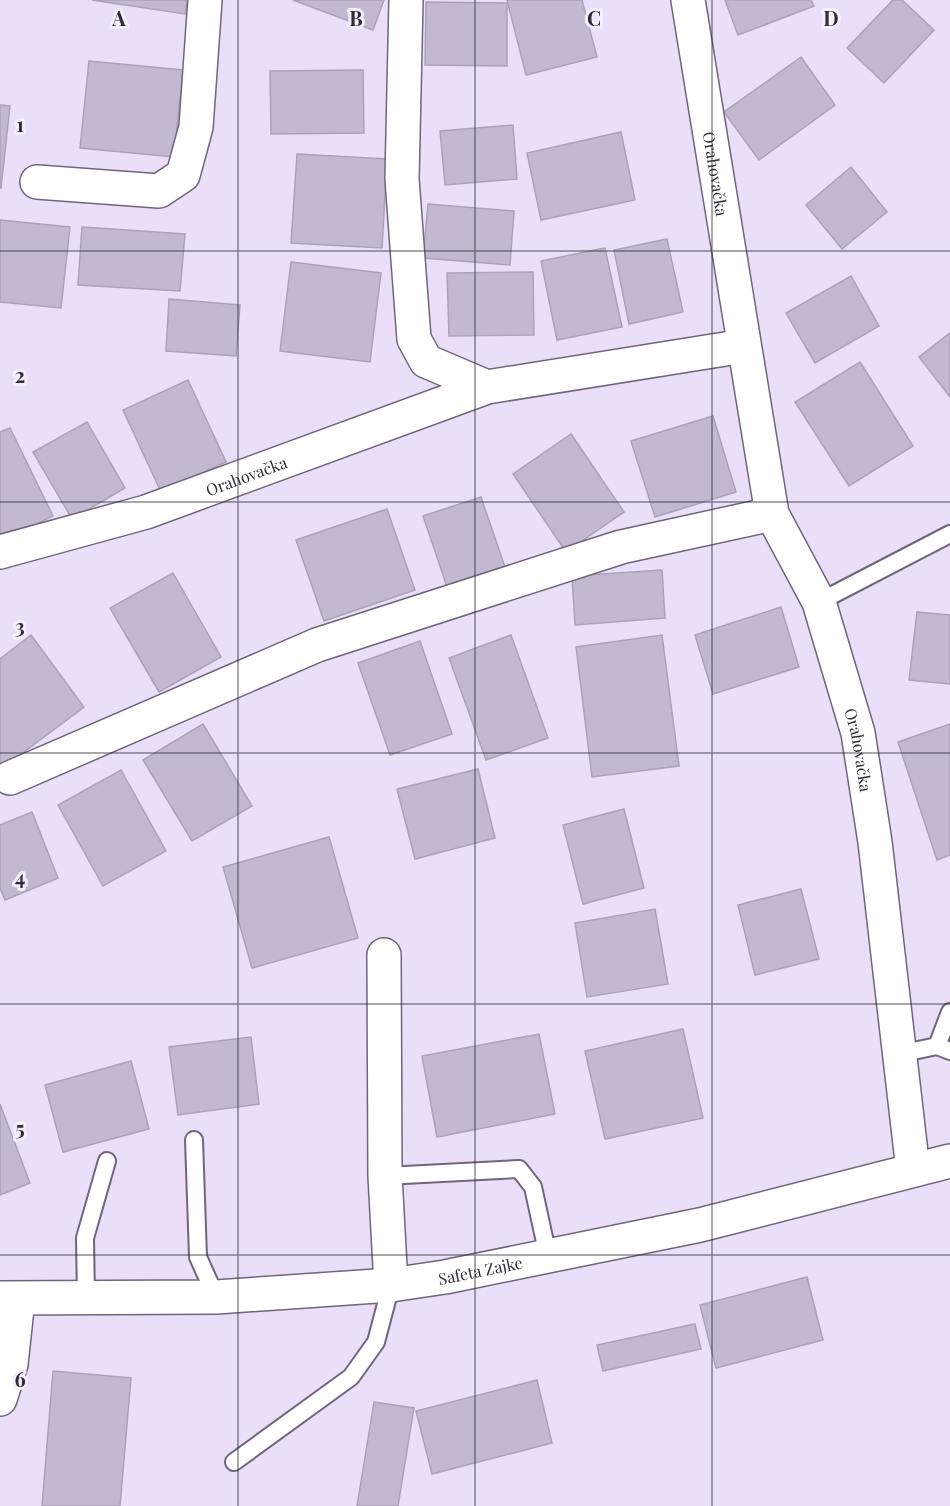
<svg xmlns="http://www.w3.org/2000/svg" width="950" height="1506" font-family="'Playfair Display',serif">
	<rect width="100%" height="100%" fill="#eadef8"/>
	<g fill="#c4b8d1" stroke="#ada1ba" stroke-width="1.5">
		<polygon points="92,0 187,0 185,14"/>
		<polygon points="293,0 384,0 373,30"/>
		<polygon points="507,0 582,0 597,57 526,75"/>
		<polygon points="725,0 811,0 814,6 738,35"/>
		<polygon points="893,0 902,0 934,30 884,83 847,48"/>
		<polygon points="426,2 507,3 507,66 425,65"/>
		<polygon points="801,57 835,105 759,160 724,112"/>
		<polygon points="89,61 183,70 174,157 80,148"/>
		<polygon points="363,70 364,133 271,134 270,71"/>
		<polygon points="0,105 10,106 1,188 0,188"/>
		<polygon points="513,125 517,179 445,185 440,131"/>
		<polygon points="621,132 635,200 541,220 527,153"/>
		<polygon points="297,154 387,159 382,248 291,243"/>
		<polygon points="851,167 887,212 842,249 806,205"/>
		<polygon points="428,204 514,211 510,265 423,258"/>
		<polygon points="0,220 70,227 61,308 0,302"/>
		<polygon points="82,227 185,234 180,291 78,285"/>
		<polygon points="667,239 683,312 629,324 614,250"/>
		<polygon points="605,248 622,327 557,340 541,261"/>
		<polygon points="291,262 381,273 370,362 280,351"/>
		<polygon points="533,272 534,335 449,336 447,273"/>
		<polygon points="851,276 879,326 815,363 786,313"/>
		<polygon points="169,299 240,305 236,356 166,351"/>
		<polygon points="950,333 950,397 919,357"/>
		<polygon points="860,362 913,446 849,486 795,402"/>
		<polygon points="188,380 226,462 161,492 123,410"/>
		<polygon points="713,416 736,492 655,517 631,441"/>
		<polygon points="87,422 125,488 72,519 33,452"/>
		<polygon points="10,428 53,516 0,542 0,432"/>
		<polygon points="571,434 624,512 566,552 513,474"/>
		<polygon points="481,497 506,570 448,590 423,516"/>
		<polygon points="387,509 415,590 324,621 296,540"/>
		<polygon points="662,570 665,618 575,625 572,576"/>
		<polygon points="173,573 221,657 159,692 110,608"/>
		<polygon points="781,607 799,667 713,694 695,635"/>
		<polygon points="917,612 950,615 950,684 909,680"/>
		<polygon points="31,635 84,707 0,770 0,659"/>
		<polygon points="511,635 548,738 486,760 449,658"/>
		<polygon points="662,635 679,766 592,777 576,647"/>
		<polygon points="420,641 452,734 390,755 358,663"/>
		<polygon points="203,724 252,806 192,841 143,760"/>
		<polygon points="950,724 950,855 937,860 898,742"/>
		<polygon points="478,769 495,838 415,859 397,789"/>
		<polygon points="121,770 166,851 103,886 58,805"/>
		<polygon points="624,809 644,888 583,904 563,825"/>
		<polygon points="32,812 58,878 5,900 0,888 0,825"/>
		<polygon points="329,837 358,938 252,968 223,867"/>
		<polygon points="801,889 819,959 755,975 738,905"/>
		<polygon points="655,909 668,984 587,997 575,923"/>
		<polygon points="683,1029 703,1118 605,1139 585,1051"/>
		<polygon points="539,1034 555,1114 437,1137 422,1056"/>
		<polygon points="251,1037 259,1104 178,1115 169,1047"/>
		<polygon points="131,1061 149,1129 63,1152 45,1085"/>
		<polygon points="0,1104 30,1183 0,1195"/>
		<polygon points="807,1277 823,1340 716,1368 700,1305"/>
		<polygon points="695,1324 701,1349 603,1371 597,1345"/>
		<polygon points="53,1371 131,1378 120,1506 42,1506"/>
		<polygon points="537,1380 552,1443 432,1474 416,1411"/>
		<polygon points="374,1402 414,1408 398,1506 357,1506"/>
	</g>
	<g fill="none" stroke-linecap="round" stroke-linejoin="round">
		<defs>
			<g id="lane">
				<polyline points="819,602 950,534"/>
				<polyline points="937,1046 950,1012"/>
				<polyline points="899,1054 937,1046 950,1051"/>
				<polyline points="194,1140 198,1257 216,1297"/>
				<polyline points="385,1176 519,1169 533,1187 548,1256"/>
				<polyline points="86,1300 85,1238 107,1161"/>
				<polyline points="234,1462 351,1377 376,1342 391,1285"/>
			</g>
			<g id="street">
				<polyline points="406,0 402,179 414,339 426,361 487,387"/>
				<path id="s1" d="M688 0 772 514 819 602 858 733 875 842 913 1170"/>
				<polyline points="37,182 159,191 183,175 196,127 205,0"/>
				<path id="s2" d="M0 552 146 512 487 387 744 346"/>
				<polyline points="10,778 317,645 621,547 772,514"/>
				<polyline points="384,955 385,1176 391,1285"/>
				<polyline points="0,1399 11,1364 18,1299"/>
			</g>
			<g id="secondary">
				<path id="s3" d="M0 1298 216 1297 391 1285 445 1277 700 1225 950 1161"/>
			</g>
		</defs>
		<use href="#lane" stroke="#70657c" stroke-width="20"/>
		<use href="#street" stroke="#70657c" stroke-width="36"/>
		<use href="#secondary" stroke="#70657c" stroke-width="36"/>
		<use href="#lane" stroke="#fff" stroke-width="16"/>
		<use href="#street" stroke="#fff" stroke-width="33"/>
		<use href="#secondary" stroke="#fff" stroke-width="33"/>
	</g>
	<path fill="none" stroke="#302b35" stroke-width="1.5" stroke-opacity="0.55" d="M238 0V1506M475 0V1506M712 0V1506M0 251H950M0 502H950M0 753H950M0 1004H950M0 1255H950"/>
	<g text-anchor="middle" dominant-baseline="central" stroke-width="6" stroke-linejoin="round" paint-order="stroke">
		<g font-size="16" fill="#302b35" stroke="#f5eefd">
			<text stroke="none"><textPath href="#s1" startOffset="176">Orahovačka</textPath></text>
			<text stroke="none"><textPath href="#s2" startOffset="258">Orahovačka</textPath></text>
			<text stroke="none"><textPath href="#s1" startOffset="774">Orahovačka</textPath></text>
			<text stroke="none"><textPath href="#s3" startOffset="482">Safeta Zajke</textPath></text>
		</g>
	</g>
	<g font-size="20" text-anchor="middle" font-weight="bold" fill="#302b35" stroke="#f5eefd" stroke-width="6" stroke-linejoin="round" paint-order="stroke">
		<text x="119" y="26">A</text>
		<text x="356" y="26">B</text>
		<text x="594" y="26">C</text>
		<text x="831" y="26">D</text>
		<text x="20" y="132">1</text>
		<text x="20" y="383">2</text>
		<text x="20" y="634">3</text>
		<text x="20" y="885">4</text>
		<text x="20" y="1136">5</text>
		<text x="20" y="1387">6</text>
	</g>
</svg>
